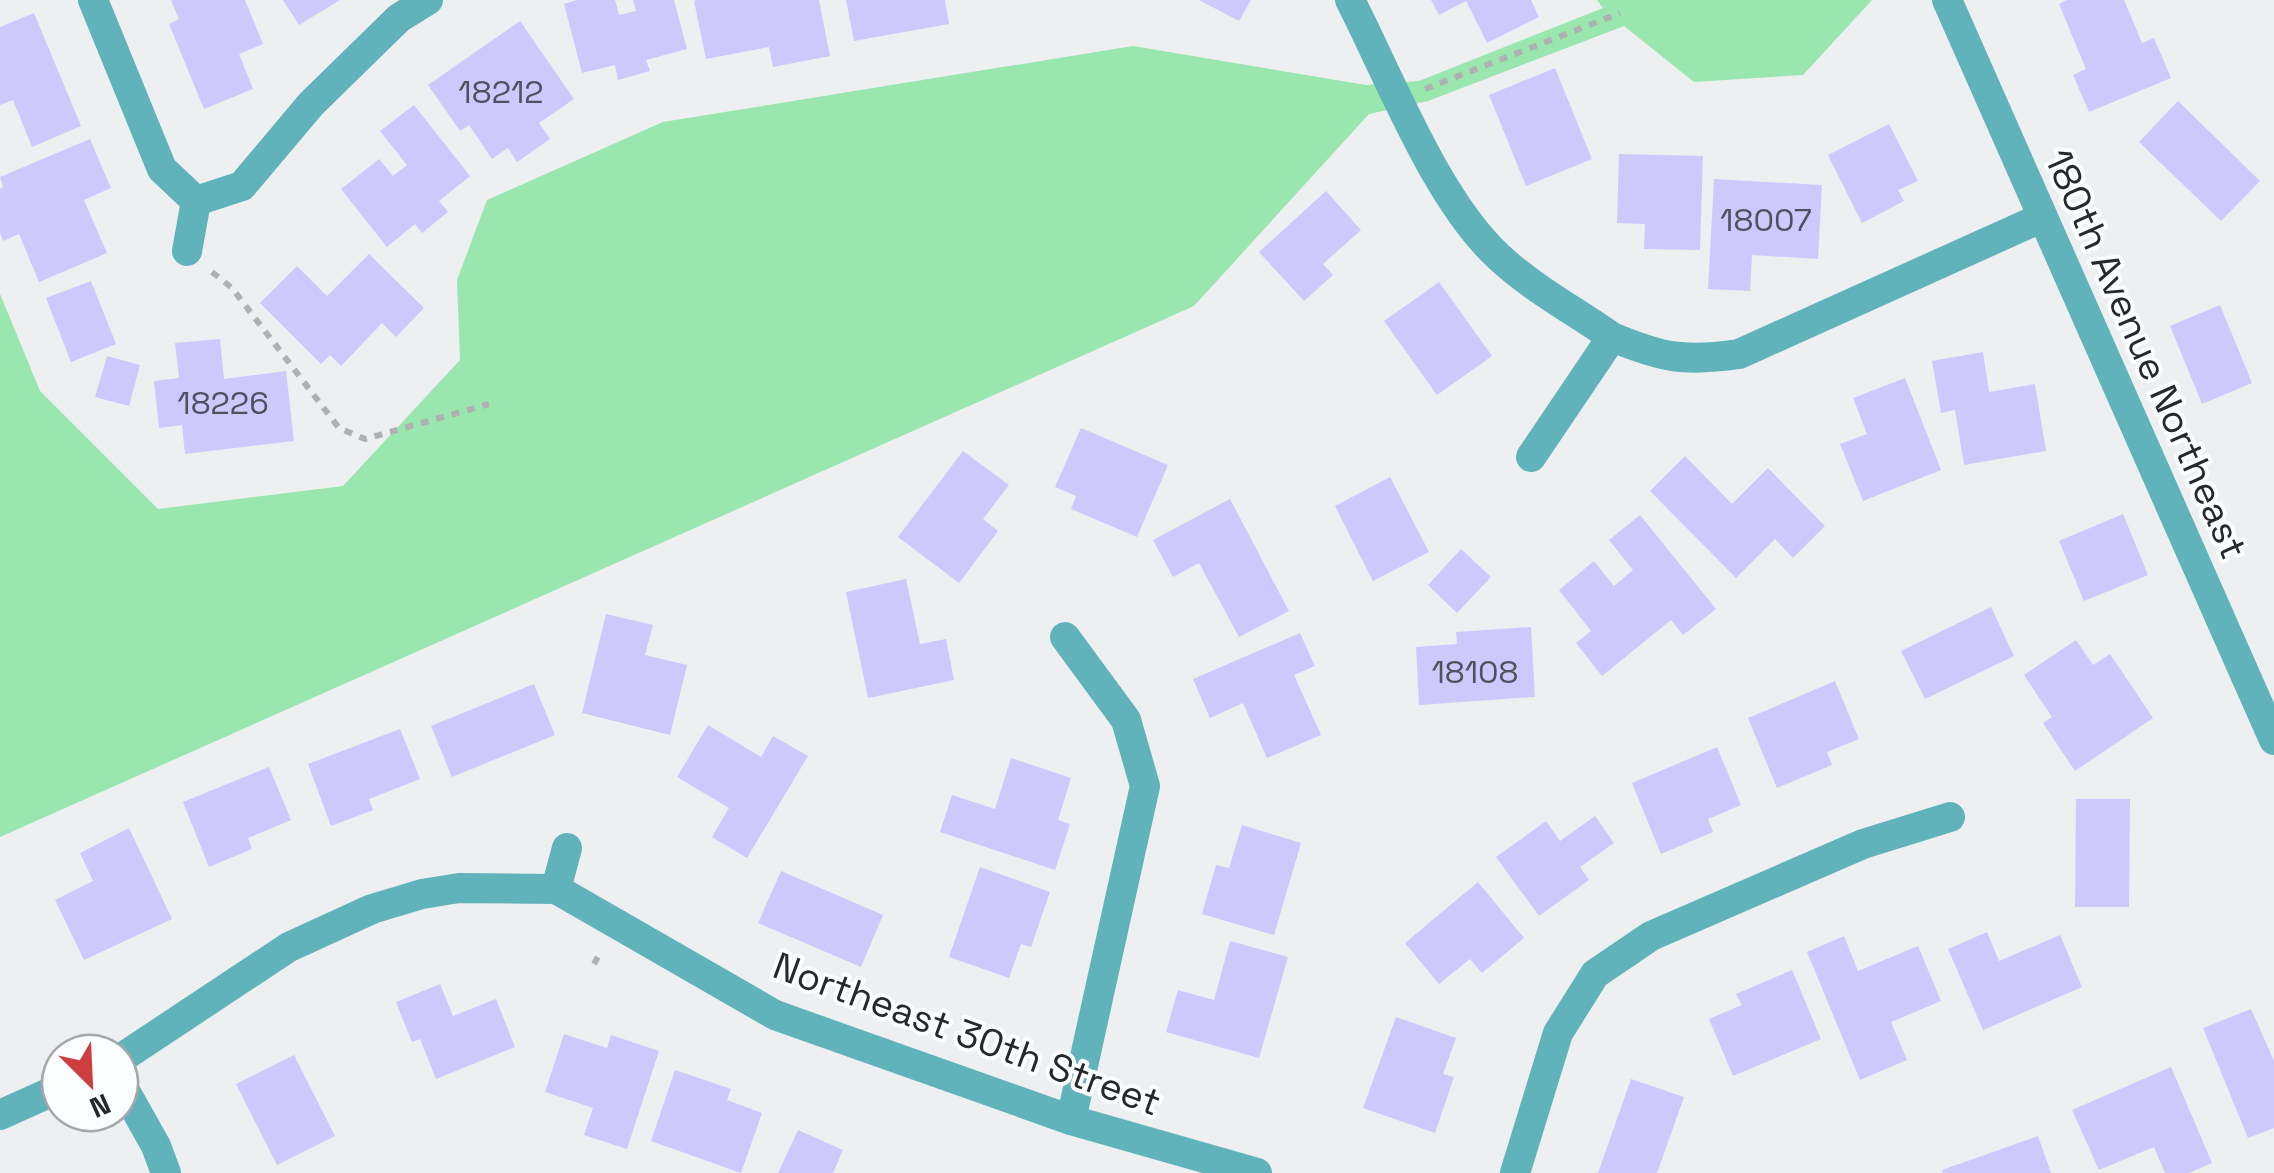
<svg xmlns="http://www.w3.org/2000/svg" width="2274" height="1173" font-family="'Space Grotesk',sans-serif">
	<rect width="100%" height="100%" fill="#edeff1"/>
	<polygon fill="#99e6af" points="1597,0 1872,0 1803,75 1694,82 1624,26 1428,101 1369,114 1194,306 0,837 0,294 40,391 158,509 343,486 460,360 457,280 487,200 663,122 1133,46 1366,85 1419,81 1603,8"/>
	<g fill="#cec9fd">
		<polygon points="171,0 245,0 263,44 239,54 253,89 204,109 169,24 179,19"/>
		<polygon points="283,0 340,0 299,25"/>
		<polygon points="577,0 615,0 619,15 636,11 633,0 674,0 687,49 646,60 650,71 618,80 615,65 582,73 564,4"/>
		<polygon points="697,0 819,0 830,56 773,67 769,47 706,59 694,1"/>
		<polygon points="846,0 945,0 949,24 854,41"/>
		<polygon points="1199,0 1251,0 1239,21"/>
		<polygon points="1431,0 1531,0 1539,17 1487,43 1466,1 1439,15"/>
		<polygon points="2067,0 2124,0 2142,43 2154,38 2171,78 2089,112 2073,75 2086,69 2059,4"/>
		<polygon points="34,13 81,126 32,147 13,100 0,105 0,27"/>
		<polygon points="520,21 574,99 539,123 550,139 517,162 508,148 492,159 469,125 460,131 428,85"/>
		<polygon points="1555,68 1592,159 1526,186 1489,95"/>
		<polygon points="2178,101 2260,181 2221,221 2139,142"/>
		<polygon points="414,105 470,176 439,201 448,212 422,233 415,224 387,247 341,189 379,159 393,176 407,165 380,131"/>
		<polygon points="1889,124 1918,181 1898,190 1904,201 1862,223 1828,155"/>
		<polygon points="90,139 111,188 84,200 107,253 39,282 19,234 3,241 0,233 0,189 3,187 0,177"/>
		<polygon points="1619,154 1703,156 1700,250 1644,249 1645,224 1617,223"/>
		<polygon points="1714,179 1822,185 1818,259 1752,255 1750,291 1708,289"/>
		<polygon points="1326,191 1361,230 1323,264 1333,275 1304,301 1259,252"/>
		<polygon points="369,254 424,308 396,337 382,323 341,366 330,355 321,364 260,303 297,266 327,296"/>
		<polygon points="91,281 116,344 71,362 46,298"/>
		<polygon points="1439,282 1492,356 1437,395 1384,321"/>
		<polygon points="2220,305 2252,383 2202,404 2170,326"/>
		<polygon points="220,339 224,379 286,371 294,441 185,454 182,425 159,428 154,381 179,378 175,343"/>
		<polygon points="1983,352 1989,392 2035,384 2046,451 1964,465 1955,410 1941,413 1932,361"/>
		<polygon points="107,356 140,365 129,406 95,397"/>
		<polygon points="1905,378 1941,470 1863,501 1840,444 1867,434 1853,398"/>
		<polygon points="1081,428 1168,465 1137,537 1071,509 1076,496 1055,487"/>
		<polygon points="963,451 1009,485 983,519 998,531 959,583 898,537"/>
		<polygon points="1685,456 1732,504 1768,468 1825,526 1793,558 1775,539 1736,578 1650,491"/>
		<polygon points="1390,477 1429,552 1373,581 1335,506"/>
		<polygon points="1230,499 1289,611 1239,637 1199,563 1173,577 1153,540"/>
		<polygon points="2123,514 2148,575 2084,601 2059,541"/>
		<polygon points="1640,515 1716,609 1683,635 1671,620 1602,676 1576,643 1591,631 1559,590 1594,561 1614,586 1633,570 1609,540"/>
		<polygon points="1461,549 1491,577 1457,613 1428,585"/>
		<polygon points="906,579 920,644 946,639 954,680 868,698 846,592"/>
		<polygon points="1991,607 2014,656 1925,699 1901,651"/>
		<polygon points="606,614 653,625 645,655 687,665 670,735 582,713"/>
		<polygon points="1531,627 1535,697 1419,705 1416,647 1457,644 1456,632"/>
		<polygon points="1300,633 1315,666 1294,675 1321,735 1267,758 1243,703 1210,718 1193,679"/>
		<polygon points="2076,640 2093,665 2110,654 2153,718 2075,771 2043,723 2052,717 2024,675"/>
		<polygon points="1835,681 1859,739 1827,752 1832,765 1777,788 1748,718"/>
		<polygon points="534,684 555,735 452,777 431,726"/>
		<polygon points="708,725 761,757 773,736 808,756 747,858 712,837 729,808 677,777"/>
		<polygon points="400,729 420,779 369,799 373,810 331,826 308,764"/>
		<polygon points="1717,747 1741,805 1708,819 1713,832 1661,854 1632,783"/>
		<polygon points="1011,758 1071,778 1058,820 1070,824 1055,870 940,832 952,795 995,809"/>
		<polygon points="269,767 291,820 248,838 252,849 209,867 183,802"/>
		<polygon points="2076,799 2130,799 2129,907 2075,907"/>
		<polygon points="1595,816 1614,843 1580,867 1589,880 1539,916 1496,857 1546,821 1560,841"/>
		<polygon points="1242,825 1301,843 1274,935 1202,914 1216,865 1229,868"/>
		<polygon points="129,828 172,919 84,960 55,900 93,881 80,853"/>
		<polygon points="980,867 1050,892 1031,947 1021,944 1009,978 949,957"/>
		<polygon points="781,871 883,915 861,967 758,923"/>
		<polygon points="1478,882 1524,938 1482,973 1470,959 1439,984 1405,943"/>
		<polygon points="1987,932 1999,961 2060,935 2082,987 1983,1030 1948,949"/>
		<polygon points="1844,936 1858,971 1918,946 1941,1001 1891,1022 1907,1060 1860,1080 1807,952"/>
		<polygon points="1230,941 1288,957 1259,1058 1166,1032 1178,990 1214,1000"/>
		<polygon points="1792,970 1821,1039 1733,1076 1709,1019 1742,1005 1736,994"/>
		<polygon points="440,984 453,1016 496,999 515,1047 436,1079 420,1039 412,1042 396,1002"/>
		<polygon points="2251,1009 2274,1061 2274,1128 2248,1138 2203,1028"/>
		<polygon points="1396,1017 1456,1038 1443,1074 1454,1077 1435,1133 1363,1108"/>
		<polygon points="564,1034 607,1048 611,1035 659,1051 627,1149 584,1135 593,1108 545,1092"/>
		<polygon points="294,1055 335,1136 277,1165 236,1084"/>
		<polygon points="2171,1067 2212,1163 2189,1173 2165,1173 2154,1147 2099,1170 2072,1110"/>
		<polygon points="675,1070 731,1089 727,1100 762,1113 741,1173 651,1141"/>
		<polygon points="1631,1079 1684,1097 1657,1173 1598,1173"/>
		<polygon points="798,1130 843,1150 833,1173 778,1173"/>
		<polygon points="2038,1136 2051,1173 1943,1173 1942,1170"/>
	</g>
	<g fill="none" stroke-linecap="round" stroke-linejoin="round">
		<g stroke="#afb0b2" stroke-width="6" stroke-dasharray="8 8" stroke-linecap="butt">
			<polyline points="1425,89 1620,13"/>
			<polyline points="212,272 232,288 339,428 365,439 489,404"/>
			<polyline points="594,964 600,953"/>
		</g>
		<g stroke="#60b3ba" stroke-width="30">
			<polyline points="93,0 162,169 196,201"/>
			<path d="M1350 0C1390 78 1436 199 1499 257 1532 288 1575 311 1612 337"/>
			<polyline points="1947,0 2274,740"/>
			<polyline points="196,201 242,186 311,104 399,18 428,0"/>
			<polyline points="187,251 196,201"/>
			<path d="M1531 457 1612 337C1663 358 1684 362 1739 354L2041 218"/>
			<polyline points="1065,637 1126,720 1145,786 1071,1120"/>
			<polyline points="556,889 567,848"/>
			<polyline points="120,1059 289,947 372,909 422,894 459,888 556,889 775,1015 1071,1120 1257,1173"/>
			<polyline points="120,1082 156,1146 166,1173"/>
			<polyline points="0,1115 60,1088"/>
			<polyline points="1515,1173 1558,1033 1595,974 1651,936 1863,844 1950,817"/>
		</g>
	</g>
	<g text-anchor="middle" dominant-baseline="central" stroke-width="8" stroke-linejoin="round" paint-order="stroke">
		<g font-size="32" fill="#51505e">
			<text x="501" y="92">18212</text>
			<text x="1766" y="220">18007</text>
			<text x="223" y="403">18226</text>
			<text x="1475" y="672">18108</text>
		</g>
		<g font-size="38" fill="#272829" stroke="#fafcfe">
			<text transform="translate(2146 354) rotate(66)">180th Avenue Northeast</text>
			<text transform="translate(967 1034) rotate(20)">Northeast 30th Street</text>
		</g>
	</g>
	<g transform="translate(90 1083) rotate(156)"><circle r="48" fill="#fafcfe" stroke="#a6a7a9" stroke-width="2.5"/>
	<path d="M0-8L18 38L0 25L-18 38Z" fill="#ce3e41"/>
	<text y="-15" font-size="28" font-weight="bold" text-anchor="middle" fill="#272829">N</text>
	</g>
</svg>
